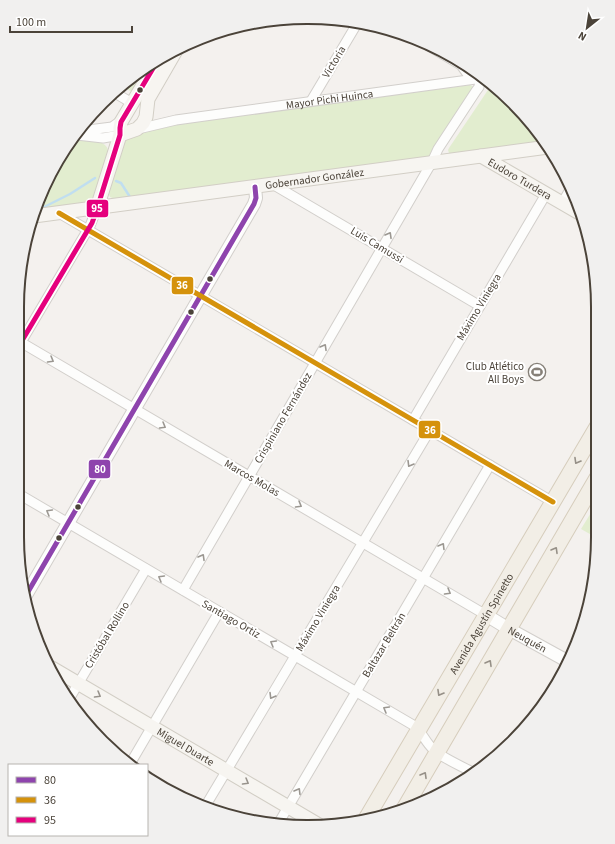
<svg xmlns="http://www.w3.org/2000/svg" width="615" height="844" font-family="'Source Sans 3',sans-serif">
	<rect width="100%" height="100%" fill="#f4f1ee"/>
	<g fill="#e2edcf">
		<polygon points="152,63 135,94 122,86 130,77"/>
		<polygon points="492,84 499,89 538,130 545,142 451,154 449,153 448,150 449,148"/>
		<polygon points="470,85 474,87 430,156 115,199 110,197 108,193 126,139 157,127"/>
		<path d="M72 140C81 139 109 139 108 152L94 196 90 201 86 203 37 210 66 146Z"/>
		<polygon points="597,503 597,538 581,529"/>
	</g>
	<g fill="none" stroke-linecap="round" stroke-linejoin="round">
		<g stroke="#c0def0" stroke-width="2.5">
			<polyline points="116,181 121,183 130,197"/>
			<polyline points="38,210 70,194 95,178"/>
		</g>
		<defs>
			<g id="minor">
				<polyline points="422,42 461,65 471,79"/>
				<polyline points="115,93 132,103"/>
				<polyline points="311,101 358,22"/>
				<path id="s1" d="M138 129 176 120 483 78"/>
				<polyline points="80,131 112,127 122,120"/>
				<polyline points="77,135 103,138 120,135"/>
				<polyline points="274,185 480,306"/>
				<polyline points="562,203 571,188"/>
				<polyline points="59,213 553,502"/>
				<polyline points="17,340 486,615"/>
				<polyline points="17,349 90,226 97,208"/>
				<polyline points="413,420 546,194"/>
				<path d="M17 493 413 725C422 731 425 742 433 749 443 759 462 766 474 773"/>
				<polyline points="183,590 432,162 438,149 476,91 479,87 480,78"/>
				<polyline points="68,701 146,569"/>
				<polyline points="130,764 219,612"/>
				<polyline points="206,805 430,430"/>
				<polyline points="278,824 490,465"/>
			</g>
			<g id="tertiary">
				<polyline points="25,597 254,204 256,198 255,187"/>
				<path id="s2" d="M486 615 509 629 569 662"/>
			</g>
			<g id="secondary">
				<polyline points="120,135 137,129 143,123 146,117 148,99 178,47"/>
				<path id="s3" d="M481 156 581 214"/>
				<polyline points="97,208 120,135 120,128 121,122 158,60"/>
				<path id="s4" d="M34 216 548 147"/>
				<path id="s5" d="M52 668 319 825"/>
			</g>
			<g id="primary">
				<polyline points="404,809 597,478"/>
				<path id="s6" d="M366 819 597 427"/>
			</g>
		</defs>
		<use href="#minor" stroke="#d2cfcb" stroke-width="11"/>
		<use href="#tertiary" stroke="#d2cfcb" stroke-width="14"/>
		<use href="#secondary" stroke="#d2cec5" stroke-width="15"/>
		<use href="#primary" stroke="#d6cdbc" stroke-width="17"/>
		<use href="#minor" stroke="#fdfdfc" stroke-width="9"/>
		<use href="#tertiary" stroke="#fdfdfc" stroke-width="12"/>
		<use href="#secondary" stroke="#f7f5f1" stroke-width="13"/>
		<use href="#primary" stroke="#f2eee6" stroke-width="15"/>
		<defs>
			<polyline id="bus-1" points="25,597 254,204 256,198 255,187"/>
			<polyline id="bus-2" points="59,213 553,502"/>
			<polyline id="bus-3" points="17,349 92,223 96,212 120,135 120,128 121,122 158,60"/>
		</defs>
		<use href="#bus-1" stroke="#fff" stroke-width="8"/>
		<use href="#bus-2" stroke="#fff" stroke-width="8"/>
		<use href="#bus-3" stroke="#fff" stroke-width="8"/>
		<use href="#bus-1" stroke="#8e44ad" stroke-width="5"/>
		<use href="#bus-2" stroke="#d5920b" stroke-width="5"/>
		<use href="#bus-3" stroke="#e5007d" stroke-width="5"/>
	</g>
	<defs><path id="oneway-chevron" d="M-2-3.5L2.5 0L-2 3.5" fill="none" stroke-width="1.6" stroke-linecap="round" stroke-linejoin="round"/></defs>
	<g stroke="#9b9791">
		<use href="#oneway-chevron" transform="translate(389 235) rotate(-60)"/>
		<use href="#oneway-chevron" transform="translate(324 347) rotate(-60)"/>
		<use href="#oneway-chevron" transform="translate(51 360) rotate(30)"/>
		<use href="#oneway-chevron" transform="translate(163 426) rotate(30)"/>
		<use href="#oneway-chevron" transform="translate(410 464) rotate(121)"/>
		<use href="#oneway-chevron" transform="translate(299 505) rotate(30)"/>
		<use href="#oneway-chevron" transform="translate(49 512) rotate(-150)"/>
		<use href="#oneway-chevron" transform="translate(442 546) rotate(-59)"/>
		<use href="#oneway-chevron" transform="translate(202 557) rotate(-60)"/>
		<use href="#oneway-chevron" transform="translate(161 578) rotate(-150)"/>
		<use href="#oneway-chevron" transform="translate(448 592) rotate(30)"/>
		<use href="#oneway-chevron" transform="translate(273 643) rotate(-150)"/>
		<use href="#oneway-chevron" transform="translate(272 696) rotate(121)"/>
		<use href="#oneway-chevron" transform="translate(386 709) rotate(-150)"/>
		<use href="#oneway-chevron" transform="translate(298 791) rotate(-59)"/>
	</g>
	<g stroke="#969087">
		<use href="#oneway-chevron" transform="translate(577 461) rotate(120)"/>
		<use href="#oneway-chevron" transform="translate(555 550) rotate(-60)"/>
		<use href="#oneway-chevron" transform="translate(489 663) rotate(-60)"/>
		<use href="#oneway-chevron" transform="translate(440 693) rotate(120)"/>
		<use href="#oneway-chevron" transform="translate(424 775) rotate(-60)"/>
	</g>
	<g stroke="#98938c">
		<use href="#oneway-chevron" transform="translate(98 695) rotate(30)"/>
		<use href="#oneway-chevron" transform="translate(246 782) rotate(30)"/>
	</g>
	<defs>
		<symbol id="stadium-ring" viewBox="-11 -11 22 22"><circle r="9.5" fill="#fff" stroke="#868078" stroke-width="1.5"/><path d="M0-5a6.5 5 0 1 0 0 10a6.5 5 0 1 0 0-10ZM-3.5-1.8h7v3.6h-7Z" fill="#868078"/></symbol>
	</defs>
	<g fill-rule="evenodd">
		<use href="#stadium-ring" x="527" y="362" width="20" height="20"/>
	</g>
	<g fill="#4b4339" stroke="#fff" stroke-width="1.5">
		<circle cx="140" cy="90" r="3.5"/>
		<circle cx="210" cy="279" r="3.5"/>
		<circle cx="191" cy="312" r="3.5"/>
		<circle cx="78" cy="507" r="3.5"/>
		<circle cx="59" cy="538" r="3.5"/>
	</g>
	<g text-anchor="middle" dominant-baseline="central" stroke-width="4" stroke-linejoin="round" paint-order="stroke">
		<g font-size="11" fill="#4b4339" stroke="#fff">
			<text transform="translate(334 62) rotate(-59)">Victoria</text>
			<text stroke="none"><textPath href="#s1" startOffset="194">Mayor Pichi Huinca</textPath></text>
			<text stroke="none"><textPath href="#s4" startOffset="283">Gobernador González</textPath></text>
			<text stroke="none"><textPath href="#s3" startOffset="45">Eudoro Turdera</textPath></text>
			<text transform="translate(377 245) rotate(31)">Luis Camussi</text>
			<text transform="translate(479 307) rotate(-59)">Máximo Viniegra</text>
			<text transform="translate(283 418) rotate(-60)">Crispiniano Fernández</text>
			<text transform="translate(252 478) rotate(30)">Marcos Molas</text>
			<text transform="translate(318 618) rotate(-59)">Máximo Viniegra</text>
			<text transform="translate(231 619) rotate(30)">Santiago Ortiz</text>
			<text stroke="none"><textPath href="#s6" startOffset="227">Avenida Agustín Spinetto</textPath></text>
			<text transform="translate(107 635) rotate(-59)">Cristóbal Rollino</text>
			<text stroke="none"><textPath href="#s2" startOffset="48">Neuquén</textPath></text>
			<text transform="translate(384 645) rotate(-59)">Baltazar Beltrán</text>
			<text stroke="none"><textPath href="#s5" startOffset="155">Miguel Duarte</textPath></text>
		</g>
		<g font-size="11" fill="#4b4339" stroke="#fff" text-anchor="end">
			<text x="524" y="366">Club Atlético<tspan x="524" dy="13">All Boys</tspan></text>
		</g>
	</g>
	<path d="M0 0H615V844H0ZM307 24H308A283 283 0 0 1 591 307V537A283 283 0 0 1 308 820H307A283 283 0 0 1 24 537V307A283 283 0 0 1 307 24Z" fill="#f1f0ef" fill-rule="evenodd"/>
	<path fill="none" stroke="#4b4339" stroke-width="2" d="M307 24H308A283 283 0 0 1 591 307V537A283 283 0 0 1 308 820H307A283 283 0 0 1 24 537V307A283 283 0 0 1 307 24Z"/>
	<g stroke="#fff" stroke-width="1.5">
		<rect x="86" y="199" width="23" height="19" rx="4" fill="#e5007d"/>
		<rect x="171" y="276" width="23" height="19" rx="4" fill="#d5920b"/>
		<rect x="418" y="420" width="23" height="19" rx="4" fill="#d5920b"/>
		<rect x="88" y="459" width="23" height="20" rx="4" fill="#8e44ad"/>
	</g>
	<g font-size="11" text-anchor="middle" font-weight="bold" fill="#fff">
		<text x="97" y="212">95</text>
		<text x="182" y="289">36</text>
		<text x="430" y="434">36</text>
		<text x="100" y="473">80</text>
	</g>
	<rect x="8" y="764" width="140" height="72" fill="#ffffff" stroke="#b7b4b0"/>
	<rect x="16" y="777" width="20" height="6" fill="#8e44ad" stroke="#b7b4b0"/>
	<text x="44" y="784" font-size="12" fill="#4b4339">80</text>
	<rect x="16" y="797" width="20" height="6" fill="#d5920b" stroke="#b7b4b0"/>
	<text x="44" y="804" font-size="12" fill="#4b4339">36</text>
	<rect x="16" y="817" width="20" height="6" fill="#e5007d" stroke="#b7b4b0"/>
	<text x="44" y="824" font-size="12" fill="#4b4339">95</text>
	<g transform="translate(587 28) rotate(210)" stroke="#ffffff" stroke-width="3" paint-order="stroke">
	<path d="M0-3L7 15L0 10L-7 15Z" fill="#4b4339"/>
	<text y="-6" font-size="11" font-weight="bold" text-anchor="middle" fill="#4b4339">N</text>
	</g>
	<path d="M10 26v6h122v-6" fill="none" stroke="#4b4339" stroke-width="2"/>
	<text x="16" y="26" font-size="12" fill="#4b4339" stroke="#ffffff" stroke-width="3" paint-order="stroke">100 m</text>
</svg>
